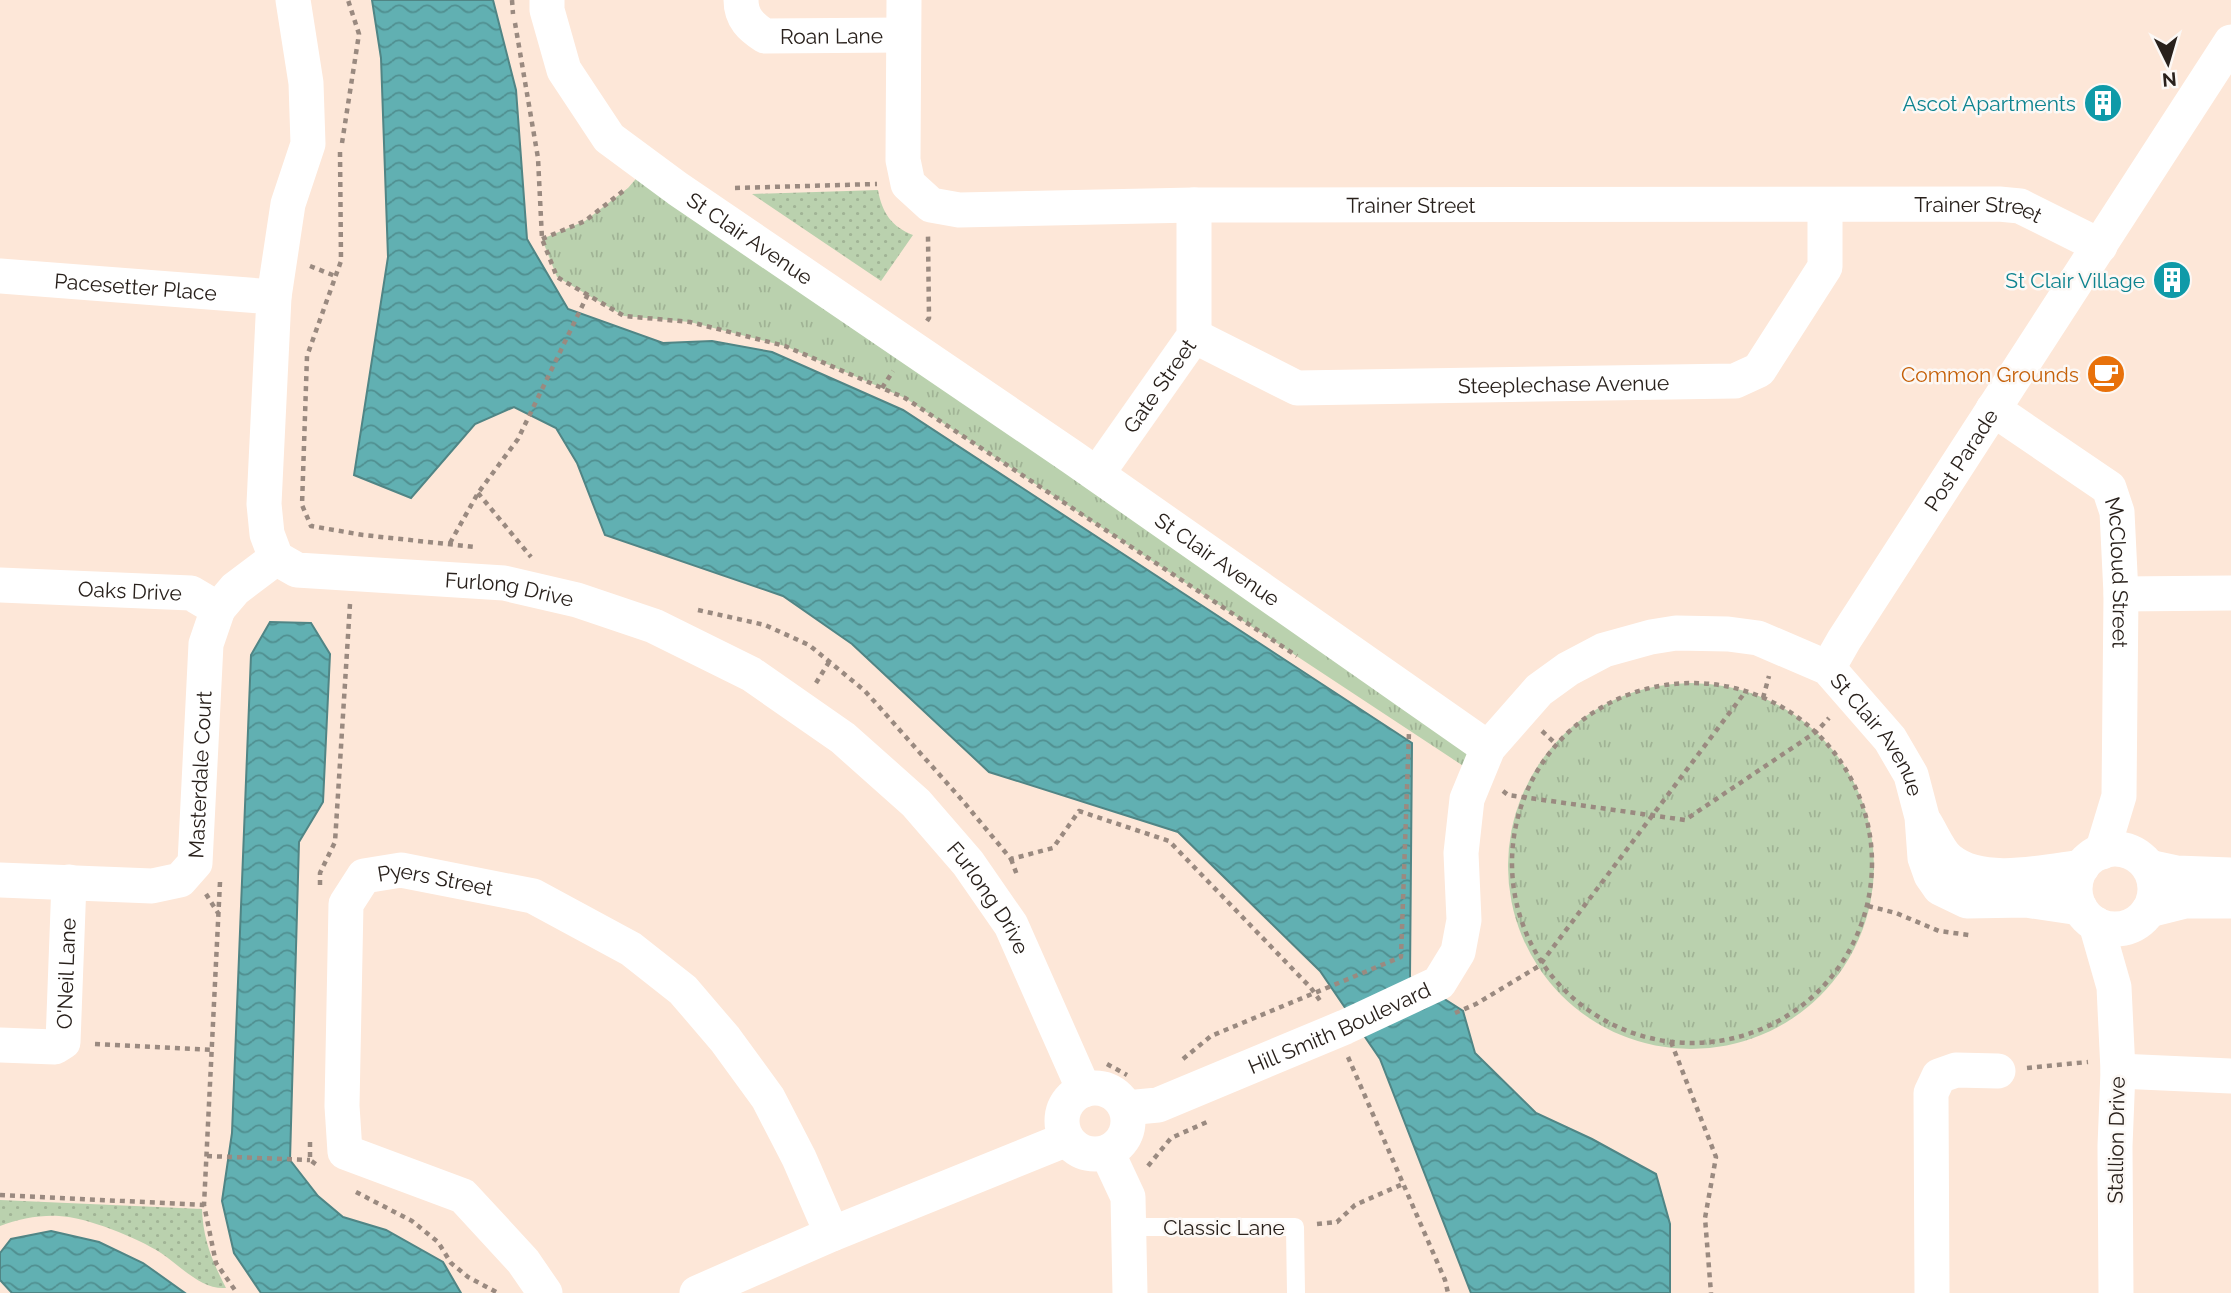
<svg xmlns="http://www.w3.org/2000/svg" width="2231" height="1293" font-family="Raleway,sans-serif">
	<defs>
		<pattern id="grass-dots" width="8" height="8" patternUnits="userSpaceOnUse" patternTransform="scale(1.75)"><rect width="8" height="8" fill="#bad1ae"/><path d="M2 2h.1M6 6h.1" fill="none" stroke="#a0b395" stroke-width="1.8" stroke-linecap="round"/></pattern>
		<pattern id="park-tufts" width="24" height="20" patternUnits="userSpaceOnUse" patternTransform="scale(1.75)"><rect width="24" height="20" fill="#bad1ae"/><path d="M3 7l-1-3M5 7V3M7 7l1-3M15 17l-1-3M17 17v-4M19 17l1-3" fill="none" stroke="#a0b395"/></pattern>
		<pattern id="water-waves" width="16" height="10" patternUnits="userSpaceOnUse" patternTransform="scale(1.75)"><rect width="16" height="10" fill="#61b0b2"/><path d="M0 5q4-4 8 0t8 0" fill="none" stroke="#508f90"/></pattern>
	</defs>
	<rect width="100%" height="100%" fill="#fde7d8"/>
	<g fill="url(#grass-dots)">
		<path d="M878 190C882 213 892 227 913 235L881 281 752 194Z"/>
		<path d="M0 1200 202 1209C203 1239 212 1261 226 1288 202 1290 180 1266 161 1253 138 1238 86 1217 59 1216 39 1215 18 1219 0 1226Z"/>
	</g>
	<g fill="url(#park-tufts)">
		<polygon points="647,166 1488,748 1477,775 905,398 785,346 690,322 624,316 557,277 542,239 585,221 628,188"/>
		<circle cx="1691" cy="866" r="183"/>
	</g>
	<g fill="url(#water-waves)" stroke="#508585" stroke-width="2">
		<polygon points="372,0 493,0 516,90 527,239 568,309 663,343 712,341 772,352 903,410 1412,743 1410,977 1463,1011 1475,1053 1536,1113 1592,1139 1656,1174 1670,1224 1670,1293 1471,1293 1380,1059 1320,971 1178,832 989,772 852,644 783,596 605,535 577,463 556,428 514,407 475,424 411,498 354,475 388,257 381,58"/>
		<polygon points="270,622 311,623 330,654 323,802 299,842 290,1160 318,1196 343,1217 386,1230 443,1262 461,1293 261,1293 234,1253 222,1201 232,1133 251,655"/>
		<polygon points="51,1231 99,1242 143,1263 185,1293 12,1293 0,1280 0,1253 11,1239"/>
	</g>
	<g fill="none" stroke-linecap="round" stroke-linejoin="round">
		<g stroke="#9a8a80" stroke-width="4.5" stroke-dasharray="5 5" stroke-linecap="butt">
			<polyline points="512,0 513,14"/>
			<polyline points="515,23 538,158 542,239 557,277 624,316 690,322 785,346 905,398 1297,656"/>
			<polyline points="342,143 359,34 348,0"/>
			<polyline points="340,152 341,261 307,356 302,505 311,526 363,535 475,547"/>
			<polyline points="735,188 877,184"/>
			<polyline points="542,239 585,221 627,188"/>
			<polyline points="310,266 335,276"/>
			<polyline points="927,321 929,318 928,236"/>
			<polyline points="882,388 893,371"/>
			<polyline points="478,493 531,557"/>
			<polyline points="450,543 478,493 518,439 588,294"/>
			<polyline points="698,610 765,625 809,645 865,691 962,800 1011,859 1053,848 1079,811 1169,841 1311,988 1321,1002"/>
			<polyline points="816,683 829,662"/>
			<circle cx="1692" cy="863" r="180"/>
			<polyline points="1763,698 1769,676"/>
			<polyline points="1542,731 1557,745"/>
			<polyline points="1503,791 1508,795 1685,820 1816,732 1829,718"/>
			<polyline points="1011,859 1017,875"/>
			<polyline points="220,882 204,1205 216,1263 237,1293"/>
			<polyline points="320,885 320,873 335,842 350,604"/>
			<polyline points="206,894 218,913"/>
			<polyline points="1868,906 1896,913 1939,931 1969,935"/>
			<polyline points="1455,1013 1476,1004 1539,966 1746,691"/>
			<polyline points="1671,1042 1716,1157 1705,1218 1711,1293"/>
			<polyline points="95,1044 213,1050"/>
			<polyline points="1348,1057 1445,1280 1448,1293"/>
			<polyline points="1183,1059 1211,1036 1401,957 1409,732"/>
			<polyline points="1107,1064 1127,1075"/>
			<polyline points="2027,1068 2088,1062"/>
			<polyline points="310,1142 310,1160 317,1165"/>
			<polyline points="207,1156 310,1160"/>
			<polyline points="1148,1166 1171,1138 1207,1122"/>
			<polyline points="356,1192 412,1221 438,1242 451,1263 468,1277 498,1293"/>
			<polyline points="0,1195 204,1205"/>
			<polyline points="1317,1224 1337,1222 1355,1205 1403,1184"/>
		</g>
		<polyline stroke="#fff" stroke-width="18" points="1129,1227 1295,1227 1296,1293"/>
		<g stroke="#fff" stroke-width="35">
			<path id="s1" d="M293 0 306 83 308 144 288 204 274 297 264 504 267 534 276 558 297 570 504 583 577 600 654 626 751 674 843 738 916 803 968 863 1011 925 1084 1090"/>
			<path id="s2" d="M547 0V10L564 70 609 138 678 189 1072 457 1488 748"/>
			<path id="s3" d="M741 0C741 18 751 27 765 36L903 35"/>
			<path id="s4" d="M904 0 903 160 908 184 931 205 959 210 1194 205 1999 204 2020 206 2100 246"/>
			<path id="s5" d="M0 276 274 297"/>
			<path id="s6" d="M1194 336 1297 388 1735 381 1759 370 1825 267V205"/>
			<path id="s7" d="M1993 409 2109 488 2117 512 2121 594 2119 796 2102 852"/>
			<path id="s8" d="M1097 474 1194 336V205"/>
			<path id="s9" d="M0 585 191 593 218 609 235 589 276 558"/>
			<polyline points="2121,594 2231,593"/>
			<path id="s10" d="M1828 668 1844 640 2231 42"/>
			<path d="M1925 823C1932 834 1939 852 1949 860 1981 887 2044 872 2082 867"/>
			<circle cx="2115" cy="889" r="40"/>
			<polyline points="2149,867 2177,873 2231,875"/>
			<path id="s11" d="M0 880 152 886 180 880 195 863 206 644 218 609"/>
			<polyline points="2149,910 2185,901 2231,901"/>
			<polyline points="2096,924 2114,987 2118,1071 2115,1146 2116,1293"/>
			<path id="s12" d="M0 1045 55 1047 63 1042 69 882"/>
			<polyline points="2118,1071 2231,1076"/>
			<circle cx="1095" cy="1121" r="33"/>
			<path id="s13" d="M1126 1108 1158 1105 1345 1027 1439 983 1458 952 1464 920 1461 853 1467 799 1488 748 1539 690 1568 669 1604 650 1651 637 1676 633 1728 634 1758 638 1828 668 1890 739 1911 775 1922 817 1925 858 1931 875 1940 888 1967 901 2026 900 2080 908"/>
			<polyline points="1107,1152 1128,1197 1130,1293"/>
			<path id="s14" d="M545 1293 523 1261 463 1196 345 1152 342 1106 346 904 364 876 401 870 533 896 631 949 683 990 725 1039 768 1098 799 1158 832 1234"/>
			<polyline points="697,1293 832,1234 1067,1139"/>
			<polyline points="1932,1293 1931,1093 1939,1076 1956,1070 1998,1071"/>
		</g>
	</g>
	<defs>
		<symbol id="building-disc" viewBox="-11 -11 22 22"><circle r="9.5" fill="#0f9aa8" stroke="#fcf8f5"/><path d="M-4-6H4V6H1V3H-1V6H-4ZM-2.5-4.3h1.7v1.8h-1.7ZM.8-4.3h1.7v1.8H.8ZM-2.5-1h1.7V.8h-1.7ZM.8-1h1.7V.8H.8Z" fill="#fff"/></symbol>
		<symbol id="cafe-disc" viewBox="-11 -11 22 22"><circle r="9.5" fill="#e8710a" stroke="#fcf8f5"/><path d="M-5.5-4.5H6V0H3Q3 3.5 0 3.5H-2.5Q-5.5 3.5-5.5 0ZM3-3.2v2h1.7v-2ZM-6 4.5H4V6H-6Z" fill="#fff"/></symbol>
	</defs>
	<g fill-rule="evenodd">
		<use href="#building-disc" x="2081" y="81" width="44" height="44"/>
		<use href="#building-disc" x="2150" y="258" width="44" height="44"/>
		<use href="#cafe-disc" x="2084" y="352" width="44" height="44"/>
	</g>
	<g text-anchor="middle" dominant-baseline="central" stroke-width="5" stroke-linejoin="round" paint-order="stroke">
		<g font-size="21" fill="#29211c" stroke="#fcf8f5">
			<text stroke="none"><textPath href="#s3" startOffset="112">Roan Lane</textPath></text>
			<text stroke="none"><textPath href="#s4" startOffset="696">Trainer Street</textPath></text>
			<text stroke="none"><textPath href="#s4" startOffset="1264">Trainer Street</textPath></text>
			<text stroke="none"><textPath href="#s2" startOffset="327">St Clair Avenue</textPath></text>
			<text stroke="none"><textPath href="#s5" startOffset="136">Pacesetter Place</textPath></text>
			<text stroke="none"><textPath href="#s6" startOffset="382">Steeplechase Avenue</textPath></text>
			<text stroke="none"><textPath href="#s8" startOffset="108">Gate Street</textPath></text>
			<text stroke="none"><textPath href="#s10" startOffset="247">Post Parade</textPath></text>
			<text stroke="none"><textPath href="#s2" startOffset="894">St Clair Avenue</textPath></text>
			<text stroke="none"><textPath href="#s7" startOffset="226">McCloud Street</textPath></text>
			<text stroke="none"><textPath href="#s9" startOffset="130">Oaks Drive</textPath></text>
			<text stroke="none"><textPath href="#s1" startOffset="803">Furlong Drive</textPath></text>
			<text stroke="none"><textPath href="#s13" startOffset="1054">St Clair Avenue</textPath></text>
			<text stroke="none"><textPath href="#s11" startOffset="292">Masterdale Court</textPath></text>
			<text stroke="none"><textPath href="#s14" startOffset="607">Pyers Street</textPath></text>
			<text stroke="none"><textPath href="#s1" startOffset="1391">Furlong Drive</textPath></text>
			<text stroke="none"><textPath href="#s12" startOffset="133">O'Neil Lane</textPath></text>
			<text stroke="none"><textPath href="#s13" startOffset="229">Hill Smith Boulevard</textPath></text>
			<text transform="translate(2116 1140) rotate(-89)">Stallion Drive</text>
			<text x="1224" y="1227">Classic Lane</text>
		</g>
		<g font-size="21" fill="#0d838f" stroke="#fcf8f5" text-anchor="end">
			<text x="2076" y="103">Ascot Apartments</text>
			<text x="2145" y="280">St Clair Village</text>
		</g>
		<g font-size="21" fill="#c56008" stroke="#fcf8f5" text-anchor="end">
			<text x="2079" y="374">Common Grounds</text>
		</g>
	</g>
	<g transform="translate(2168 63) rotate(175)" stroke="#fcf8f5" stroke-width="5" paint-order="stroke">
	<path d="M0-5L12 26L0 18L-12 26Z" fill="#29211c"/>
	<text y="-10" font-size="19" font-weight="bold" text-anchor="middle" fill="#29211c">N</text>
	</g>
</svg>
